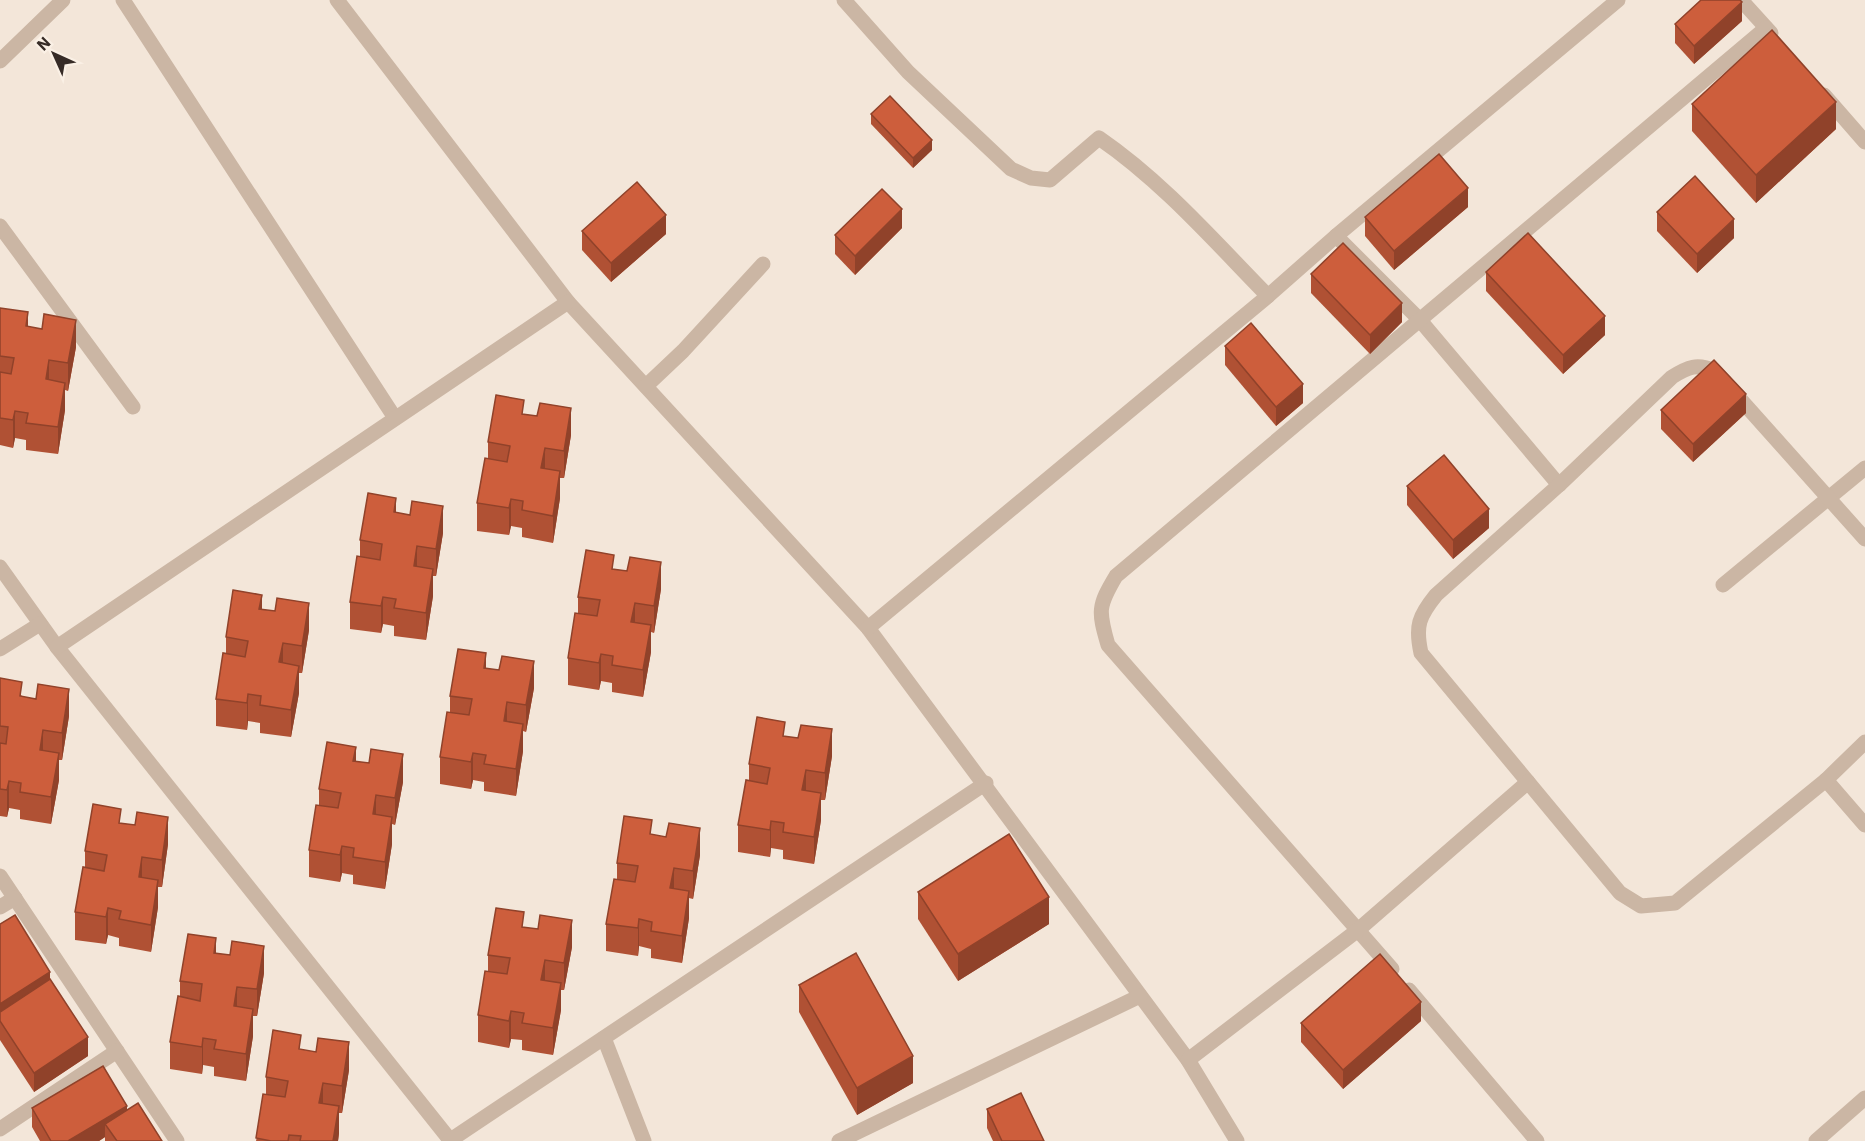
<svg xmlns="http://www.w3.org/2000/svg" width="1865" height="1141" font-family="'IBM Plex Sans',sans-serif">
	<rect width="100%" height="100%" fill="#f3e6d9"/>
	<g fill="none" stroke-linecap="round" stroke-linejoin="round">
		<g stroke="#cbb6a4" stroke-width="15">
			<polyline points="123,0 395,418"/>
			<polyline points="337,0 568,302 868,628 1188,1060 1237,1141"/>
			<path d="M844 0 908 72 1011 169 1031 178 1050 180 1099 138C1163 182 1214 241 1268 296"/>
			<polyline points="1741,0 1771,33"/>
			<polyline points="0,61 63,0"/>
			<polyline points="1824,95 1865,142"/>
			<polyline points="0,226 133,407"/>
			<polyline points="1336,236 1419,319 1559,485"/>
			<polyline points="646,386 683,351 763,264"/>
			<polyline points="0,567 57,647 450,1140"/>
			<polyline points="1723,585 1865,468"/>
			<polyline points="868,628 1268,296 1336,236 1618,0"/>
			<polyline points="57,647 568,302"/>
			<polyline points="0,649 40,624"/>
			<polyline points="1826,780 1865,825"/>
			<path d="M1528 782 1421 653C1415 626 1419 616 1436 595L1559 485 1672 377C1688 367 1697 363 1715 371L1865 539"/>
			<polyline points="0,876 177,1141"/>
			<polyline points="0,907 15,898"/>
			<path d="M1392 969 1108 645C1098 611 1098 606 1116 576L1766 28"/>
			<polyline points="1409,990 1537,1141"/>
			<polyline points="604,1038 644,1141"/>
			<polyline points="1188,1060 1358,930 1528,782 1620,893 1641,906 1675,903 1826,780 1865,742"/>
			<polyline points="0,1129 117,1051"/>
			<polyline points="449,1141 986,783"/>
			<polyline points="839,1141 1140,996"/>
			<polyline points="1816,1141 1865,1098"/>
		</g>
	</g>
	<g fill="#b05134">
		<polygon points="1742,21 1694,64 1675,43 1675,24"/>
		<polygon points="1692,104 1836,129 1756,203 1692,131"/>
		<polygon points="871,114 932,150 913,168 871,124"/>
		<polygon points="1468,207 1394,270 1365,236 1365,217"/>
		<polygon points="1657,212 1734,238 1697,273 1657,231"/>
		<polygon points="902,228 855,275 835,254 835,235"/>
		<polygon points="582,231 666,234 611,282 582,250"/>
		<polygon points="1486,272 1605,335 1563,374 1486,291"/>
		<polygon points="1311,274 1402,322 1370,354 1311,293"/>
		<polygon points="0,308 28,327 76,347 68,391 65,390 65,410 58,454 26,450 26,440 15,438 13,448 0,445"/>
		<polygon points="1225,346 1303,403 1276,426 1225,365"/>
		<polygon points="1661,410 1746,413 1693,462 1661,429"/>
		<polygon points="524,415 571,435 564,478 560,478 560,498 553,543 522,537 522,528 511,526 509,535 477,531 477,503 488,459 488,442"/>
		<polygon points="1407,486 1489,528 1453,559 1407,505"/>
		<polygon points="396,513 443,533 436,576 433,576 433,596 426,640 394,636 394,626 383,624 381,633 350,629 350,602 360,557 360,540"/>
		<polygon points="614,569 661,589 654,633 651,632 651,652 643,697 612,692 612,683 601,681 599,690 568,685 568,658 578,613 578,597"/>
		<polygon points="262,610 309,630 302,673 299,673 299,693 291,737 260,733 260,723 248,721 247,730 216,726 216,699 226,654 226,637"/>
		<polygon points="486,668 534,688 526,732 523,731 523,751 516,796 484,791 484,782 473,780 471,789 440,784 440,757 450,712 450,696"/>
		<polygon points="0,678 22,696 69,716 62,760 59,760 59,780 51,824 20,819 20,810 9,808 7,817 0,816"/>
		<polygon points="785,736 832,756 825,800 821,800 821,820 814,864 783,859 783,850 771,848 770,857 738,852 738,825 749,781 749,764"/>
		<polygon points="356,761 403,782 395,825 392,824 392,844 385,889 353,884 353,875 342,873 340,882 309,877 309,850 319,806 319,789"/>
		<polygon points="121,824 168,844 162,887 158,887 158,907 151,952 119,946 119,938 108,935 106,944 75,940 75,912 85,868 85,851"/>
		<polygon points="652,834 700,855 693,899 689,898 689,918 682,963 651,958 651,949 639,946 638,956 606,951 606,924 617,879 617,863"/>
		<polygon points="918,892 1049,924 958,981 918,919"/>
		<polygon points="0,924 50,979 88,1056 34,1092 0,1040"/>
		<polygon points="524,927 572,947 564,990 561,990 561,1010 553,1055 522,1050 522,1040 511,1039 509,1048 478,1042 478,1015 488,971 488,955"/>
		<polygon points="216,953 264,973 257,1016 253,1016 253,1036 246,1081 214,1076 214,1067 203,1065 202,1074 170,1069 170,1042 180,997 180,981"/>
		<polygon points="799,985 913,1083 857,1115 799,1012"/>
		<polygon points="1421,1021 1343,1089 1301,1042 1301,1023"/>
		<polygon points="301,1050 349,1070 342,1113 339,1113 339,1133 338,1141 256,1141 266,1094 266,1077"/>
		<polygon points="32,1108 127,1109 162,1141 105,1141 105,1137 99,1141 40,1141 32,1127"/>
		<polygon points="987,1109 1044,1141 993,1141 987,1128"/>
	</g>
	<g fill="#90422a">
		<polygon points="1742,2 1742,21 1694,64 1694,46"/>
		<polygon points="1836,102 1836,129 1756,203 1756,175"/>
		<polygon points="932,140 932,150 913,168 913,158"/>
		<polygon points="1468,188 1468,207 1394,270 1394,251"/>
		<polygon points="902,209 902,228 855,275 855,256"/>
		<polygon points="666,215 666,234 611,282 611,263"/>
		<polygon points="1734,219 1734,238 1697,273 1697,254"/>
		<polygon points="1402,303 1402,322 1370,354 1370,335"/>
		<polygon points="28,312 28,339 26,326"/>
		<polygon points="1605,316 1605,335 1563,374 1563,355"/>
		<polygon points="76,320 76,347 68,391 68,363"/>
		<polygon points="49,360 49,387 46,379"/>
		<polygon points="65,383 65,410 58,454 58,427"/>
		<polygon points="1303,384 1303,403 1276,426 1276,407"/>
		<polygon points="1746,394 1746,413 1693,462 1693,444"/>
		<polygon points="571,408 571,435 564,478 564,451"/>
		<polygon points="15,411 15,438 13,448 13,420"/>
		<polygon points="545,448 545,475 541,468"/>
		<polygon points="560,471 560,498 553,543 553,516"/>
		<polygon points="396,498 396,525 394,512"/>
		<polygon points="511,499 511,526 509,535 509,508"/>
		<polygon points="443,506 443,533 436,576 436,549"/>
		<polygon points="1489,509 1489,528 1453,559 1453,540"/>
		<polygon points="417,546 417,573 414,566"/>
		<polygon points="661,562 661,589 654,633 654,606"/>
		<polygon points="433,569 433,596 426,640 426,613"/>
		<polygon points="262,595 262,622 259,609"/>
		<polygon points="383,597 383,624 381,633 381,606"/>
		<polygon points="309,603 309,630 302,673 302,646"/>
		<polygon points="635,603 635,630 631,622"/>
		<polygon points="651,625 651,652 643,697 643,670"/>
		<polygon points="283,643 283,670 279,662"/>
		<polygon points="486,653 486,680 484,668"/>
		<polygon points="601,654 601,681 599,690 599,663"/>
		<polygon points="534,661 534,688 526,732 526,705"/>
		<polygon points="299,666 299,693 291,737 291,710"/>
		<polygon points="69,689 69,716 62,760 62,733"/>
		<polygon points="248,694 248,721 247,730 247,703"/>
		<polygon points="507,702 507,729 504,721"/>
		<polygon points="523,724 523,751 516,796 516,769"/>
		<polygon points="832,729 832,756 825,800 825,773"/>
		<polygon points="43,730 43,757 40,750"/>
		<polygon points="356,747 356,774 353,761"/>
		<polygon points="59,753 59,780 51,824 51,797"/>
		<polygon points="473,753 473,780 471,789 471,762"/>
		<polygon points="403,754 403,782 395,825 395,798"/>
		<polygon points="806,770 806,797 802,790"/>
		<polygon points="9,781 9,808 7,817 7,790"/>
		<polygon points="821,793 821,820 814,864 814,837"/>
		<polygon points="376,795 376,822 373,814"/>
		<polygon points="168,817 168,844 162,887 162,860"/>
		<polygon points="392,817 392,844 385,889 385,862"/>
		<polygon points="771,821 771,848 770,857 770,830"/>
		<polygon points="700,828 700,855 693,899 693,871"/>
		<polygon points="342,846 342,873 340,882 340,855"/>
		<polygon points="142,857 142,884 139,877"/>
		<polygon points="674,868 674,895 670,888"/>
		<polygon points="158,880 158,907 151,952 151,925"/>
		<polygon points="689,891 689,918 682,963 682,936"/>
		<polygon points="1049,897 1049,924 958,981 958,954"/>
		<polygon points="108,908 108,935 106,944 106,917"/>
		<polygon points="639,919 639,946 638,956 638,928"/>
		<polygon points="572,920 572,947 564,990 564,963"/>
		<polygon points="216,938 216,965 214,953"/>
		<polygon points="264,946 264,973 257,1016 257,989"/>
		<polygon points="545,960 545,987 541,980"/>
		<polygon points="50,972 50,991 0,1021 0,1004"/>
		<polygon points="561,983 561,1010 553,1055 553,1028"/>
		<polygon points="237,987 237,1014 234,1006"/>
		<polygon points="1421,1002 1421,1021 1343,1089 1343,1070"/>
		<polygon points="253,1009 253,1036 246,1081 246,1054"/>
		<polygon points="511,1011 511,1039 509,1048 509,1021"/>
		<polygon points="88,1037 88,1056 34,1092 34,1073"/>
		<polygon points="203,1038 203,1065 202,1074 202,1047"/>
		<polygon points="349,1042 349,1070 342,1113 342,1086"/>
		<polygon points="913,1056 913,1083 857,1115 857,1088"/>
		<polygon points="323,1083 323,1110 319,1103"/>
		<polygon points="127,1106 127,1125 105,1124 105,1137 99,1141 68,1141"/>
		<polygon points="339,1106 339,1133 338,1141 333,1141"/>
	</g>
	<g fill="#cd5e3c" stroke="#90422a" stroke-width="1.5">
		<polygon points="1701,0 1740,0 1742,2 1694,46 1675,24"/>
		<polygon points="1772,30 1836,102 1756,175 1692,104"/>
		<polygon points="890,96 932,140 913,158 871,114"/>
		<polygon points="1439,154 1468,188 1394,251 1365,217"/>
		<polygon points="1695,176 1734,219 1697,254 1657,212"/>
		<polygon points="637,182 666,215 611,263 582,231"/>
		<polygon points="882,189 902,209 855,256 835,235"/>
		<polygon points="1528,233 1605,316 1563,355 1486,272"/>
		<polygon points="1343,243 1402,303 1370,335 1311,274"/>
		<polygon points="0,308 28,312 26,326 42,329 44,314 76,320 68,363 49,360 46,379 65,383 58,427 26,423 28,413 15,411 13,420 0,418 0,372 11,374 14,358 0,356"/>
		<polygon points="1251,323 1303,384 1276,407 1225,346"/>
		<polygon points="1714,360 1746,394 1693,444 1661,410"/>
		<polygon points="496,395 524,400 522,414 537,416 540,403 571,408 564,451 545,448 541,468 560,471 553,516 522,510 523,501 511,499 509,508 477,503 485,458 507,462 510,446 488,442"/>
		<polygon points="1444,455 1489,509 1453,540 1407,486"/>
		<polygon points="368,493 396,498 394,512 410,515 412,501 443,506 436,549 417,546 414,566 433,569 426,613 394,608 396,599 383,597 381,606 350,602 357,556 380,560 382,544 360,540"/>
		<polygon points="586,550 614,555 612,569 627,571 630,557 661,562 654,606 635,603 631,622 651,625 643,670 612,665 613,656 601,654 599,663 568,658 575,613 597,616 600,600 578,597"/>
		<polygon points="233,590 262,595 259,609 275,611 277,598 309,603 302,646 283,643 279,662 299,666 291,710 260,705 261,696 248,694 247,703 216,699 223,653 245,657 248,641 226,637"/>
		<polygon points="458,649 486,653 484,668 499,670 502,656 534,661 526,705 507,702 504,721 523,724 516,769 484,764 486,755 473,753 471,762 440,757 447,712 469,715 472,699 450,696"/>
		<polygon points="0,678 22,682 20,696 36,699 38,684 69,689 62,733 43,730 40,750 59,753 51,797 20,792 21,783 9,781 7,790 0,789 0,743 6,744 8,727 0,726"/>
		<polygon points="757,717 785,722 783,736 798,738 801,725 832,729 825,773 806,770 802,790 821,793 814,837 783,832 784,823 771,821 770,830 738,825 746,780 767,784 770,768 749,764"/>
		<polygon points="327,742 356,747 353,761 369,763 371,749 403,754 395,798 376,795 373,814 392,817 385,862 353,857 354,848 342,846 340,855 309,850 316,805 338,808 341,793 319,789"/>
		<polygon points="93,804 121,809 119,823 135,825 137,812 168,817 162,860 142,857 139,877 158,880 151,925 119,919 121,911 108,908 106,917 75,912 83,867 104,871 107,855 85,851"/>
		<polygon points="624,816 652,820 650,834 666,837 669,823 700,828 693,871 674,868 670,888 689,891 682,936 651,931 652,922 639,919 638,928 606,924 614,879 635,882 638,866 617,863"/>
		<polygon points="1009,834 1049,897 958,954 918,892"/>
		<polygon points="496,908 524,912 522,927 538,929 540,915 572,920 564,963 545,960 541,980 561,983 553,1028 522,1023 524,1013 511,1011 509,1021 478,1015 485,971 507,974 510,958 488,955"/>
		<polygon points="15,915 50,972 0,1004 0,924"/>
		<polygon points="188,934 216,938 214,953 230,955 232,941 264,946 257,989 237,987 234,1006 253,1009 246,1054 214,1049 216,1040 203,1038 202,1047 170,1042 178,996 200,1001 202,984 180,981"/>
		<polygon points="856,953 913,1056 857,1088 799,985"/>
		<polygon points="1380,954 1421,1002 1343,1070 1301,1023"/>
		<polygon points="50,979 88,1037 34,1073 0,1021 0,1012"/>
		<polygon points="273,1030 301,1035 299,1049 316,1052 318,1038 349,1042 342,1086 323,1083 319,1103 339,1106 333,1141 300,1141 301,1136 289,1135 288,1141 271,1141 256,1138 263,1094 285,1097 288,1081 266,1077"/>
		<polygon points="103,1066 127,1106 68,1141 51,1141 32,1108"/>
		<polygon points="1021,1093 1044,1141 1002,1141 987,1109"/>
		<polygon points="138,1103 162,1141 117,1141 105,1124"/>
	</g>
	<g transform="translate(54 54) rotate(315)" stroke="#faf0e5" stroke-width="4.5" paint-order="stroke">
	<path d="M0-4.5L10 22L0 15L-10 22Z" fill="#362b26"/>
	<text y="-9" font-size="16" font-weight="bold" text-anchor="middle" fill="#362b26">N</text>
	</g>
</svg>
